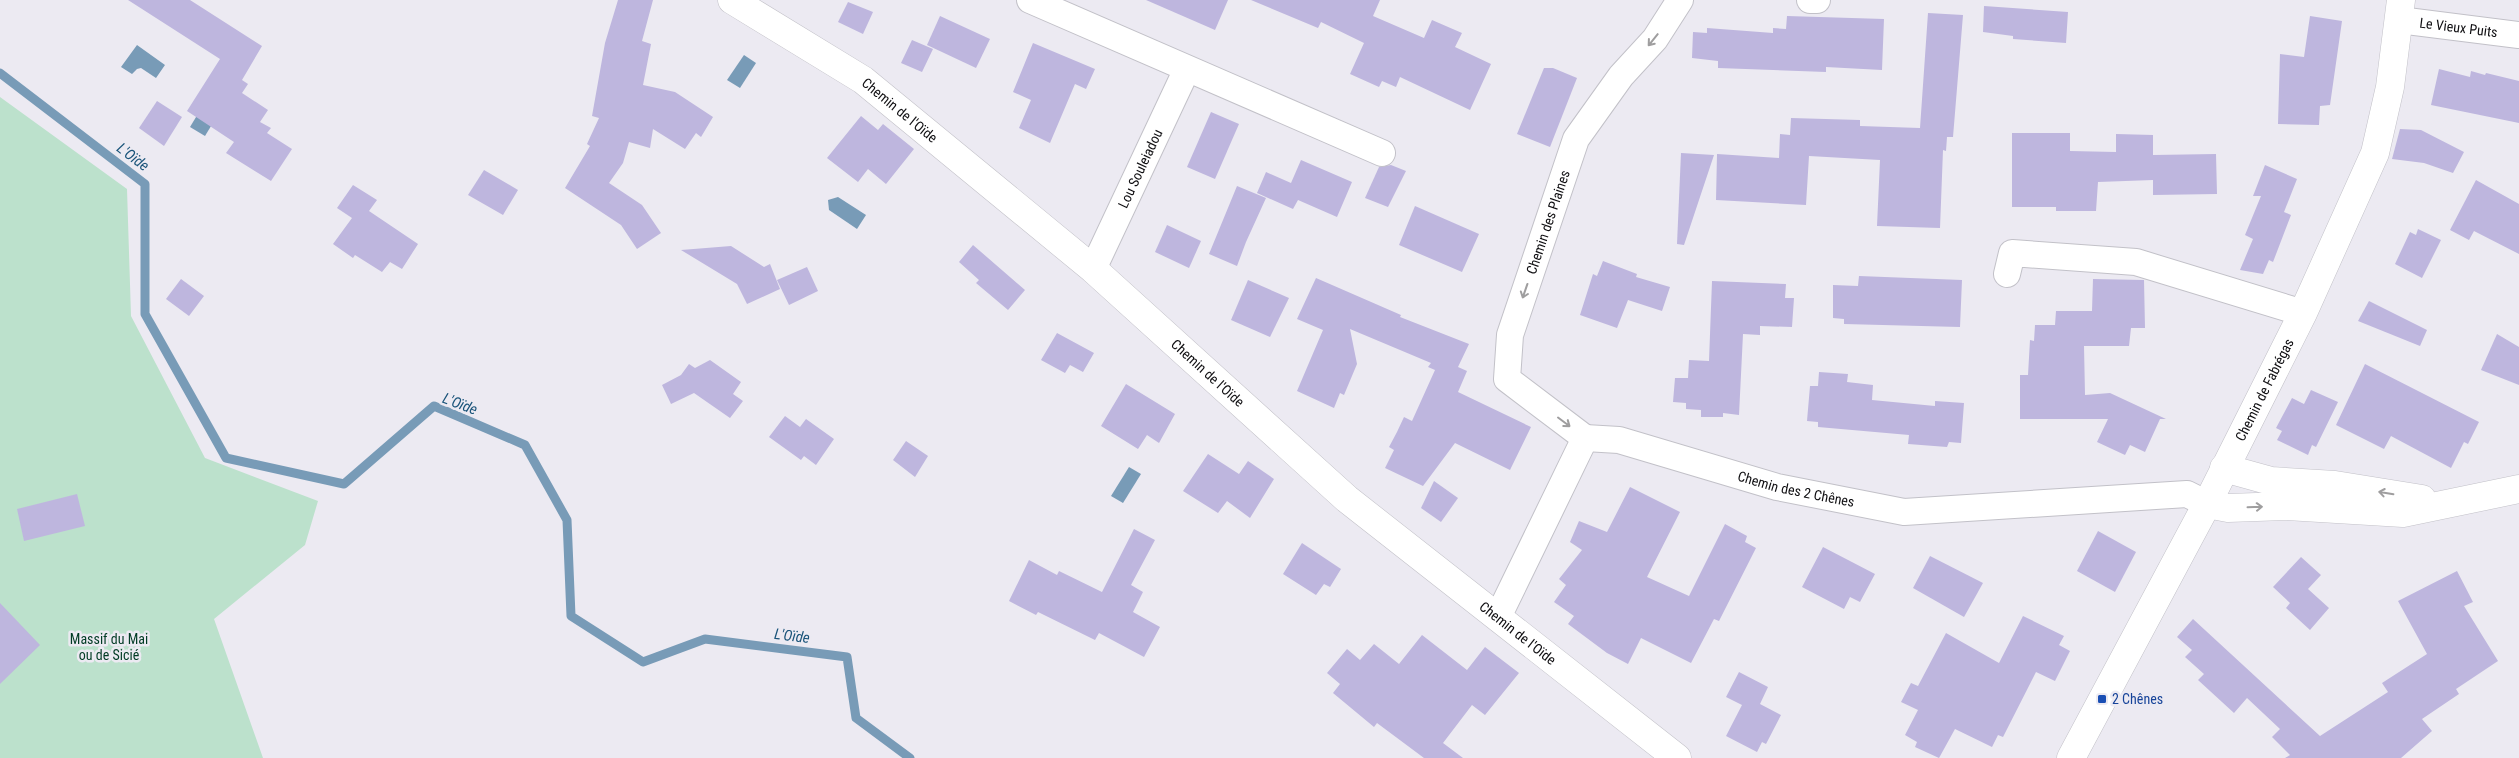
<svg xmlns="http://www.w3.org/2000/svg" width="2519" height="758" font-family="'Roboto Condensed',sans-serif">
	<rect width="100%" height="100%" fill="#eceaf2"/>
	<polygon fill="#bce1cc" points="0,97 127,189 131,316 205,458 318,501 305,545 214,619 263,758 0,758"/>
	<g fill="#789bb7">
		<polygon points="137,45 165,65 156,78 141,68 137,69 132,74 121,67"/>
		<polygon points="744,55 756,63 740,88 727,80"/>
		<polygon points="210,94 225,103 205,136 190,127"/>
		<polygon points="838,197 866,215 857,229 829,210 828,200"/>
		<polygon points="1129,467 1141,474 1123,503 1111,496"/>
	</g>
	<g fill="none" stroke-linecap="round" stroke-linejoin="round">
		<polyline stroke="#789bb7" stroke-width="9" points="0,73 145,184 145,314 226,458 344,484 434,406 525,445 567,520 571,616 643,662 705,639 847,657 856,718 910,758"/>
	</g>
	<g fill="#beb6de">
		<polygon points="128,0 190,0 262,46 242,80 248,84 242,93 268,110 260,122 271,128 267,133 292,149 271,181 226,153 234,142 187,111 220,59"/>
		<polygon points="618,0 653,0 642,41 651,44 643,85 675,92 713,117 701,137 696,133 685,149 653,129 650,148 629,142 623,163 609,183 642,205 661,233 637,249 621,225 565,188 590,146 587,144 599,118 592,116 605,43"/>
		<polygon points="1146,0 1228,0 1215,30"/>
		<polygon points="1251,0 1380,0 1373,16 1424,38 1432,20 1462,33 1455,47 1491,64 1470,110 1400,77 1396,87 1382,81 1379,87 1350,74 1364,43 1321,22 1318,28"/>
		<polygon points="848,2 873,12 863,34 838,22"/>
		<polygon points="1984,6 2068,12 2066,43 2013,39 2013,36 1983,32"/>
		<polygon points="1928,13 1963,15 1953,137 1947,137 1946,151 1943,150 1940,228 1877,226 1880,160 1809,156 1806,205 1716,200 1717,154 1779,158 1780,134 1790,135 1791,118 1860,120 1860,126 1920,128"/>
		<polygon points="940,16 990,39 976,68 927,45"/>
		<polygon points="1787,16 1884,19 1882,70 1826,67 1826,72 1718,68 1718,61 1692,58 1693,32 1707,33 1707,28 1773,33 1773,28 1786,29"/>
		<polygon points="2310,16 2342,21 2330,105 2320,106 2319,125 2278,124 2280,54 2304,57"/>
		<polygon points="912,40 933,49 922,72 901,63"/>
		<polygon points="1033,43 1095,69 1086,89 1075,84 1050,143 1019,128 1031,100 1013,92"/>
		<polygon points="1544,68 1553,68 1577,78 1550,147 1517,134"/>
		<polygon points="2439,69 2470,77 2471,71 2485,75 2486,73 2519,81 2519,123 2431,105"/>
		<polygon points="157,101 182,117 164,146 139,128"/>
		<polygon points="1211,112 1239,124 1215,179 1187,167"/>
		<polygon points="861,116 878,130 883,124 914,149 886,184 868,169 858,182 827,158"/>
		<polygon points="2400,129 2421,130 2464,152 2453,173 2424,163 2392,159"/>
		<polygon points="2012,133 2070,133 2070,151 2116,152 2116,134 2153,135 2153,155 2216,154 2217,194 2153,195 2153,180 2098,182 2096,211 2056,211 2056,207 2012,207"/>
		<polygon points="1681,153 1714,155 1684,245 1677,244"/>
		<polygon points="1301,160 1352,182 1337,217 1298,200 1293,209 1257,193 1266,172 1291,183"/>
		<polygon points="1391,165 1406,171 1388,207 1365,198 1379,167"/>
		<polygon points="2265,165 2297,179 2284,212 2291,215 2273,262 2269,260 2263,274 2240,270 2253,239 2245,235 2261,196 2253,196"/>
		<polygon points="484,170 518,190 503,215 468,195"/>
		<polygon points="2476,180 2519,204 2519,254 2474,231 2469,240 2450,230"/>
		<polygon points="353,185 377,200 369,211 418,244 402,269 390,262 382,272 355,255 353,258 333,244 352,218 337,208"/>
		<polygon points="1237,186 1266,198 1246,242 1237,266 1209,254"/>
		<polygon points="1415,206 1479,234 1462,272 1399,245"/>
		<polygon points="1167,225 1201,241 1189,268 1155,252"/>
		<polygon points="2418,229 2441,240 2422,278 2395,264 2410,232 2416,235"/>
		<polygon points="973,245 1025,290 1008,310 976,283 979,280 959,262"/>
		<polygon points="731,246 764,267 770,264 780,289 747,304 737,284 681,250"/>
		<polygon points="1603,261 1637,274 1636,277 1670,287 1662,311 1628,300 1617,328 1580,315 1593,274 1597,276"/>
		<polygon points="807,267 818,291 789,305 777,280"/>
		<polygon points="1859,276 1962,280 1960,327 1844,324 1844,319 1833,318 1833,285 1858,286"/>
		<polygon points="1316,278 1401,315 1400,317 1469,344 1458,367 1467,371 1458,392 1531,427 1510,470 1455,443 1423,486 1385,468 1394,450 1389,447 1397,432 1404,417 1412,421 1435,370 1428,367 1431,363 1350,329 1357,364 1344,395 1340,393 1334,408 1297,391 1323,330 1297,319"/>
		<polygon points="181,279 204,296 189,316 166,299"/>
		<polygon points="2093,279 2144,280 2145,328 2131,328 2129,346 2084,346 2085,395 2110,393 2166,419 2160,419 2145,452 2130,445 2125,455 2097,442 2108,419 2020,419 2020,375 2028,375 2030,340 2034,341 2035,325 2055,325 2056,311 2092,311"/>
		<polygon points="1248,280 1289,298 1270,337 1231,320"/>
		<polygon points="1712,281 1786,284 1785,298 1794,298 1792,327 1760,326 1760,335 1743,334 1739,415 1723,413 1723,417 1701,417 1701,410 1686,409 1686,403 1673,402 1675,378 1688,378 1689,360 1709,361"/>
		<polygon points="2369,301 2427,330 2420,346 2358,321"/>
		<polygon points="1057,333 1094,353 1083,372 1070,365 1065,373 1041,360"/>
		<polygon points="2497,334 2519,347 2519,385 2481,370"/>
		<polygon points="710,360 741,382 733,394 743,401 730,418 694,393 671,404 662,385 681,375 689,364 695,368"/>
		<polygon points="2365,364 2479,422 2468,444 2464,442 2451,468 2391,436 2384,449 2336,425"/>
		<polygon points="1819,372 1848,374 1847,382 1873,385 1872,400 1935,406 1935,401 1964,403 1961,443 1949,442 1947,447 1908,444 1909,435 1818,427 1818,422 1807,421 1810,386 1818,386"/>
		<polygon points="1126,384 1175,414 1159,443 1147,435 1138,449 1101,426"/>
		<polygon points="2311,390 2338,402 2316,447 2312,445 2308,455 2277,440 2282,431 2276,428 2292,398 2304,404"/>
		<polygon points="785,416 800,427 806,419 834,439 816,465 804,456 801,460 769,437"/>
		<polygon points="906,441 928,456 915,477 893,460"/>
		<polygon points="1208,454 1239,474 1248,461 1274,479 1250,518 1227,501 1218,513 1183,491"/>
		<polygon points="1434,481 1458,498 1441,522 1421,508"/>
		<polygon points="1630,487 1680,512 1647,577 1689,596 1725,524 1747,536 1745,542 1756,548 1719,621 1714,619 1691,663 1641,638 1628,664 1607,653 1568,624 1574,616 1554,602 1566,585 1559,579 1582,550 1570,542 1579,521 1607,532"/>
		<polygon points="77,494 85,526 24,541 17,509"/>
		<polygon points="1134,529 1155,540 1131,585 1143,592 1133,612 1160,627 1144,657 1099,633 1095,640 1038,612 1036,615 1009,601 1029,560 1057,575 1059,571 1102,592"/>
		<polygon points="2098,531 2136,552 2115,592 2077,571"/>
		<polygon points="1302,543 1341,569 1330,587 1324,584 1316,595 1283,574"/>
		<polygon points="1823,547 1875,574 1860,602 1850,597 1844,609 1802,587"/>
		<polygon points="1930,556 1983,583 1964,617 1913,588"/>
		<polygon points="2301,557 2321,575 2308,589 2329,608 2310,630 2286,608 2290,603 2273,587"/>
		<polygon points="2457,571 2473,602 2464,606 2498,661 2456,689 2459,694 2422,719 2432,731 2401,758 2285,758 2290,755 2272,737 2280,729 2247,698 2234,713 2198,680 2204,674 2185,657 2192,650 2177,637 2193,619 2320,736 2388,692 2382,683 2427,654 2398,601"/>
		<polygon points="0,603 40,645 0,684"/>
		<polygon points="2023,616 2064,636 2059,645 2070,651 2055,681 2036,672 2003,737 1998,735 1992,747 1955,729 1939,758 1915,747 1917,742 1905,735 1918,710 1901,702 1911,683 1918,686 1946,633 1999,663"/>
		<polygon points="1422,635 1467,670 1485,647 1519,673 1485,715 1472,705 1443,743 1463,758 1424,758 1377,723 1374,727 1333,693 1340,684 1327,673 1347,649 1360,660 1374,644 1399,664"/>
		<polygon points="1739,672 1768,687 1760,704 1781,715 1766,744 1762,742 1757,752 1726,736 1742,705 1726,697"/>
	</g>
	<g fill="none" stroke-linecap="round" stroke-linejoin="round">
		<defs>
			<g id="minor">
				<polyline points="1030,0 1382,153"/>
				<polyline points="1810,0 1817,0"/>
				<path id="s1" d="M2399 20 2519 35"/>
				<path id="s2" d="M1093 269 1187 69"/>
				<polyline points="2007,274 2012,253 2136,262 2303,313"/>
				<path id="s3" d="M1585 438 1619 440 1777 487 1904 512 2187 494 2207 504"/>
				<path id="s4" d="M1585 438 1507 379 1510 335 1576 139 1621 76 1655 39 1680 0"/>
				<polyline points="1498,617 1585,438"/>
			</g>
			<g id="tertiary">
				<path id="s5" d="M732 0 863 80 1093 269 1347 499 1677 758"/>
				<polyline points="2224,468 2271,481 2335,485 2422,499"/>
				<polyline points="2207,504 2228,508 2285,506 2403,513 2519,489"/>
				<path id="s6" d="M2071 758 2207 504 2303 313 2375 153 2390 87 2401 0"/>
			</g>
		</defs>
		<use href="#minor" stroke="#c2c1c8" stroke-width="28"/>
		<use href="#tertiary" stroke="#c2c1c8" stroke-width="29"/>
		<use href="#minor" stroke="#fff" stroke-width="26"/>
		<use href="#tertiary" stroke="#fff" stroke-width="28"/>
	</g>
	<defs><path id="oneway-shaft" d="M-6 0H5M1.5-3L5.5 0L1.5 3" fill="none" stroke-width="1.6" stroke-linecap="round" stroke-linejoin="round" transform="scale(1.25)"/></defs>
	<g stroke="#9f9e9f">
		<use href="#oneway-shaft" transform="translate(1653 40) rotate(129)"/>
		<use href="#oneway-shaft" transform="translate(1525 291) rotate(109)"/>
		<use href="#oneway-shaft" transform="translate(1564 422) rotate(37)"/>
		<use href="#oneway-shaft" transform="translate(2386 493) rotate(-171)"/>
		<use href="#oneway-shaft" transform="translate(2255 507) rotate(-2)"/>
	</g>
	<rect fill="#1a4fb4" stroke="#eceaf2" stroke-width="2" x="2097" y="694" width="10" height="10" rx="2.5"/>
	<g text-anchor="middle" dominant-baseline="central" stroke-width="5" stroke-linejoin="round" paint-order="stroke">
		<g font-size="14" fill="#0e0d10" stroke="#eceaf2">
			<text stroke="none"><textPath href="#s1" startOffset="60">Le Vieux Puits</textPath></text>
			<text stroke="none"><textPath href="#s5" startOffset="201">Chemin de l'Oïde</textPath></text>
			<text stroke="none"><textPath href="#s2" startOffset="111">Lou Souleiadou</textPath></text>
			<text stroke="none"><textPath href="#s4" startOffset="261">Chemin des Plaines</textPath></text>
			<text stroke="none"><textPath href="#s5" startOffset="606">Chemin de l'Oïde</textPath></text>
			<text stroke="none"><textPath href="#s6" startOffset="416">Chemin de Fabrégas</textPath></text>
			<text stroke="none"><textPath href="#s3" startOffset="218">Chemin des 2 Chênes</textPath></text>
			<text stroke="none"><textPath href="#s5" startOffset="1011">Chemin de l'Oïde</textPath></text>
		</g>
		<g font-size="14" fill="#003b24" stroke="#eceaf2">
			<text x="109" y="639">Massif du Mai<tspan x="109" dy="16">ou de Sicié</tspan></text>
		</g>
		<g font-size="14" fill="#164399" stroke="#eceaf2" text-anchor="start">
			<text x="2112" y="699">2 Chênes</text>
		</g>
		<g font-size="15" font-style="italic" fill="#1a547a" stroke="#eceaf2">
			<text transform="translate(133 157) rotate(37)">L'Oïde</text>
			<text transform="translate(460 404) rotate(21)">L'Oïde</text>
			<text transform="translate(792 636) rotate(7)">L'Oïde</text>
		</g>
	</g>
</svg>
